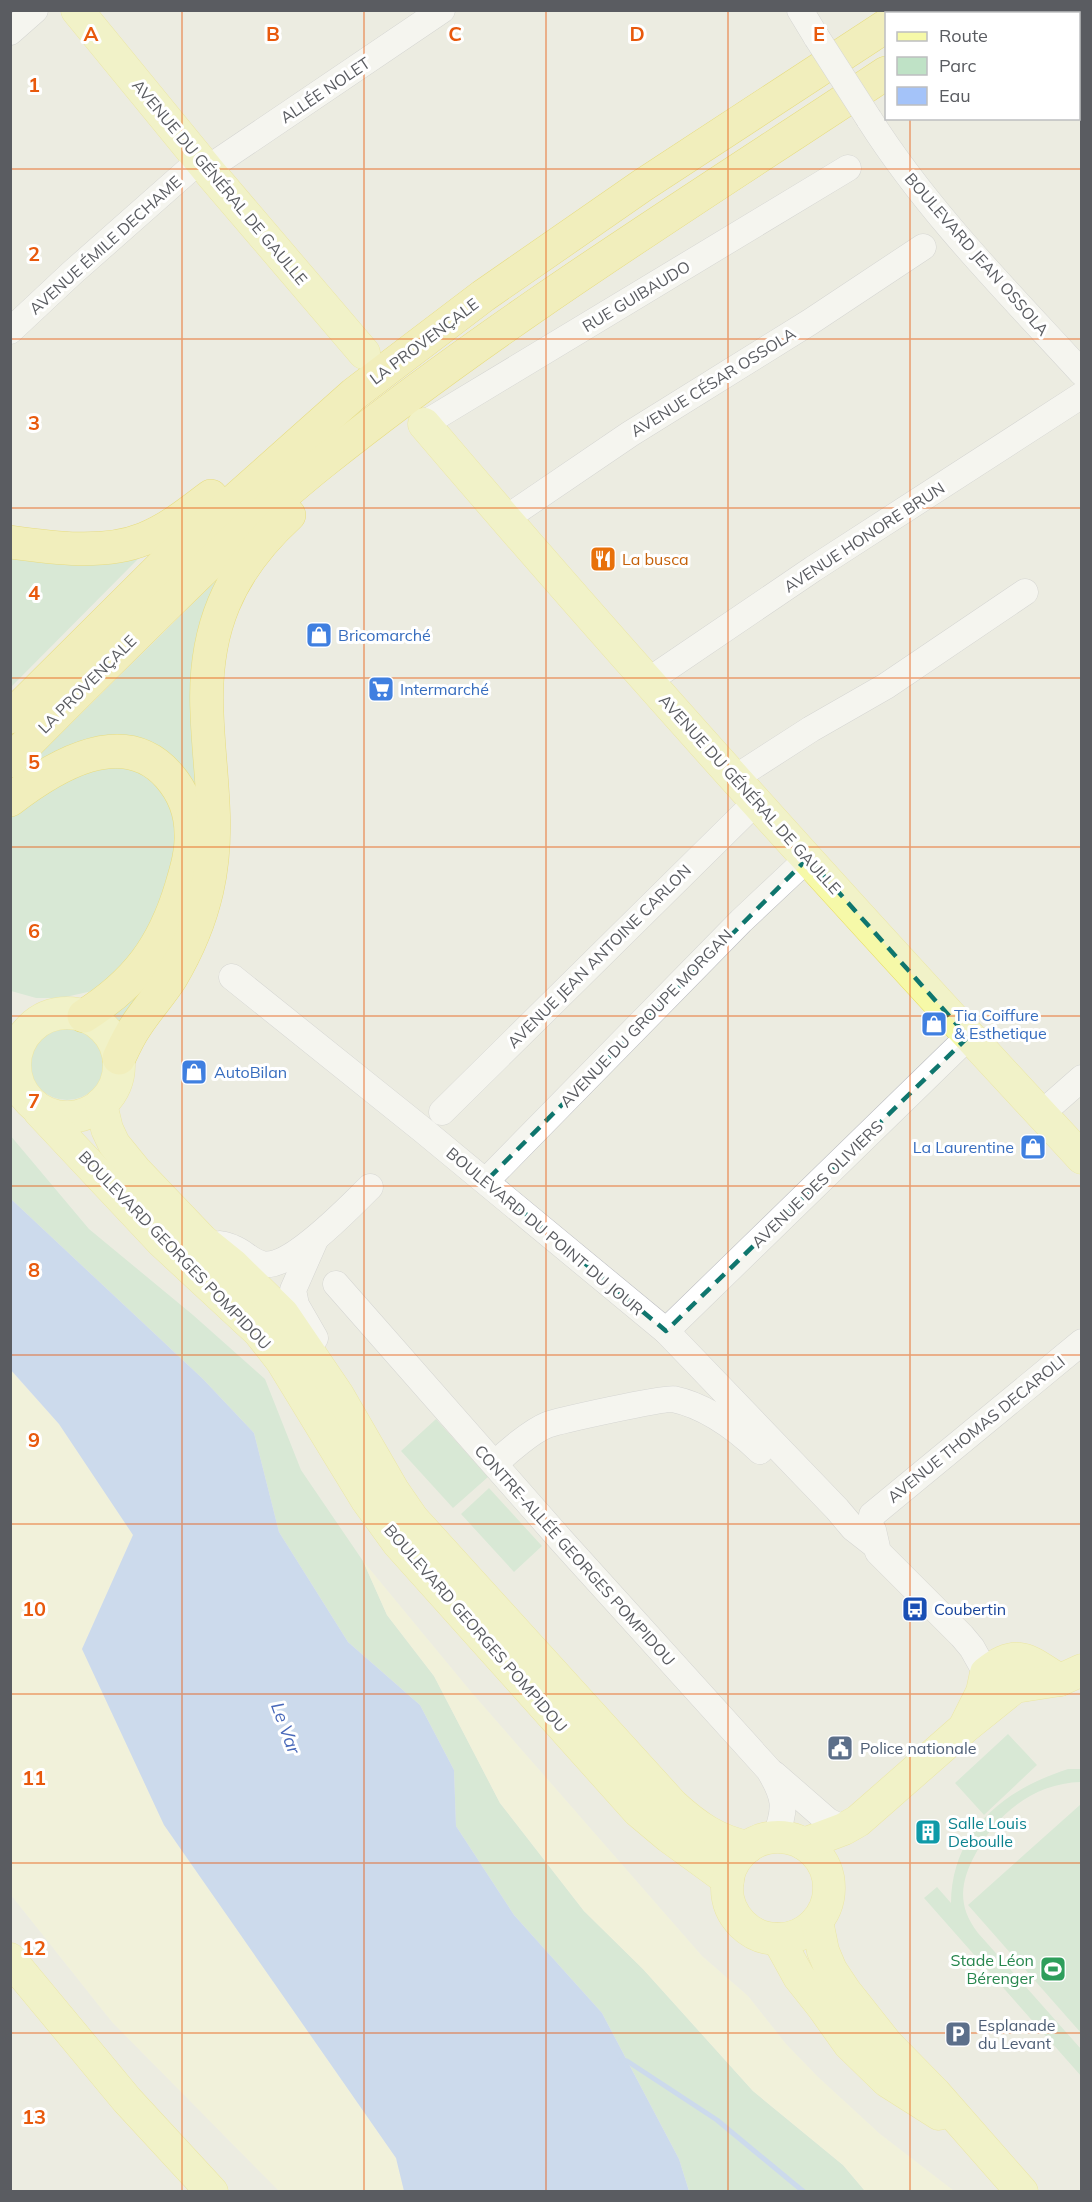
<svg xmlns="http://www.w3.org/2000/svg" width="1092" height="2202" font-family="Mulish,sans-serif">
	<rect width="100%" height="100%" fill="#ecece1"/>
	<g fill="#bfe2c6">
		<polygon points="11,551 140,557 11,687"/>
		<path d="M229 568C215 599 202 629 198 663 194 710 204 757 208 804 211 841 199 909 184 943 169 976 142 1002 123 1033L106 1013C163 978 182 936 196 873 202 850 207 825 200 801 185 754 130 733 85 743 63 747 46 759 29 771L25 769Z"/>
		<polygon points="113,765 141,773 169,797 179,827 164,901 125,967 97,990 61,998 36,998 11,991 11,815 70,776"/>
		<circle cx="67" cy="1063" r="37"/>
		<polygon points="10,1135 89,1229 193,1315 265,1379 301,1470 363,1561 387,1615 434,1676 500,1803 584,1911 643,1969 753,2091 843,2165 865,2191 689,2191 679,2159 602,2013 514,1915 456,1826 454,1770 420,1705 348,1642 279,1532 254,1433 203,1379 11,1199"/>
		<polygon points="436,1419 488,1477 453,1508 401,1451"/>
		<polygon points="489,1488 542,1546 514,1572 461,1514"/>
		<polygon points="1008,1734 1037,1765 984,1815 955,1783"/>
		<path d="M1068 1769H1081V1782C1035 1783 997 1813 976 1853 960 1882 957 1906 978 1933L1081 2049V2076L924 1898 937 1887 951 1903C952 1831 1003 1790 1068 1769Z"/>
		<polygon points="1081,1804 1081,2033 968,1905"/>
	</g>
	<g fill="#f7f6d1">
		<polygon points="10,1370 59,1424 133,1535 82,1649 164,1825 396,2158 404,2191 279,2191 112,2022 11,1895"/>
		<polygon points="363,1561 472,1693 702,1956 748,1996 786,2044 818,2077 880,2134 954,2191 865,2191 843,2165 753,2091 643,1969 584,1911 500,1803 434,1676 387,1615"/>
	</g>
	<polygon fill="#a4c3f9" points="11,1199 203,1379 254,1433 279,1532 348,1642 420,1705 454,1770 456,1826 514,1915 602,2013 679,2159 689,2191 404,2191 396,2158 164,1825 82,1649 133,1535 59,1424 11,1370"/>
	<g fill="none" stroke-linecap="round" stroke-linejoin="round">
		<polyline stroke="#a4c3f9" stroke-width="5" points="621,2060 627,2061 717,2120 804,2192"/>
		<defs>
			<g id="minor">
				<polyline points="800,10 817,38"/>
				<polyline points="10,32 35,10"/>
				<path d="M869 119C928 212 1007 291 1082 373"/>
				<polyline points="207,169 442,10"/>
				<polyline points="10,331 72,273 200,160"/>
				<polyline points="424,424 848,168"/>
				<polyline points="505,519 630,434 810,322 923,247"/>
				<polyline points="648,681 813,569 1082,395"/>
				<polyline points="735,778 811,729 886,686 1025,592"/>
				<polyline points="232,977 424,1131 666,1331 837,1509 853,1528 876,1546"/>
				<polyline points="442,1112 757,801"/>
				<polyline points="1041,1114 1082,1078"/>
				<polyline points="486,1181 741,921 808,858"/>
				<polyline points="315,1240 293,1290 296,1305 315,1338"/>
				<path d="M220 1244C224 1245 229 1246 233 1248 244 1252 250 1261 262 1264 291 1270 349 1207 370 1187"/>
				<path d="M336 1284 561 1540 769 1770C785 1797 787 1807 775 1838"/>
				<polyline points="666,1331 968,1037"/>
				<path d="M495 1464C507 1452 532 1431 547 1425 557 1421 666 1397 673 1399 706 1406 736 1428 760 1451"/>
				<polyline points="872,1515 1082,1342"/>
				<polyline points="873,1530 878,1552 962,1636 972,1648 986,1673"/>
				<polyline points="774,1774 828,1821 844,1829"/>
			</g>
			<g id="major">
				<polyline points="77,10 212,175 364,353"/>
				<path d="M424 424C637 674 858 917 1082 1158"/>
				<circle cx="67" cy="1065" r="52"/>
				<path d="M101 1104 107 1129 114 1144 136 1171 202 1240 233 1265 283 1314 338 1395 393 1490 413 1519 673 1805C696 1826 717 1841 748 1847"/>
				<polyline points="39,1111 162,1242 259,1332 281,1360 366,1499 398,1543 638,1811 669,1837 728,1880"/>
				<path d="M966 1724 982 1692 986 1673C1019 1646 1029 1662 1060 1680"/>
				<circle cx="778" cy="1888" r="51"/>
				<polyline points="804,1844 844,1829 858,1821 964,1728 1015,1687 1060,1680 1082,1670"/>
				<polyline points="817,1921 823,1951 831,1970 845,1991 887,2044 935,2093 1022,2192"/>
				<polyline points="778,1939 799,1977 822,2006 849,2044 887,2081 939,2114"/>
				<polyline points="10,1959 127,2100 212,2192"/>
			</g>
			<g id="highway">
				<polyline points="976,14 980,10"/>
				<path d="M10 542C53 548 104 555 144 539 169 529 190 512 211 496"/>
				<polyline points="10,717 172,556 354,394 483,296 643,185 886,26"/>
				<path d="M10 761C63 707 116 655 170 602 219 554 269 505 323 462 501 320 696 199 886 73"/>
				<path d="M10 800C53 767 123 723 169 776 183 792 191 813 191 834 192 852 186 871 181 888 163 947 136 983 84 1016"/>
				<path d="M119 1058C124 1047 129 1036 136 1026 147 1009 160 995 171 978 187 951 200 921 207 890 221 828 209 775 207 713 203 631 228 571 289 515"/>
			</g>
		</defs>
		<use href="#minor" stroke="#b9babf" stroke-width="27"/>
		<use href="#major" stroke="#e8dd5e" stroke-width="33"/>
		<use href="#highway" stroke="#dfc80e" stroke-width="34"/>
		<use href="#minor" stroke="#fff" stroke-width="26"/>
		<use href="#major" stroke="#f6f9a8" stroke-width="32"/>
		<use href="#highway" stroke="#f6f08e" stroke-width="33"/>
		<defs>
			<polyline id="minor-bridge" points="817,38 869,119"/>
		</defs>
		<use href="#minor-bridge" stroke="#b9babf" stroke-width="27" stroke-linecap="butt"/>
		<use href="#minor-bridge" stroke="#fff" stroke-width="26"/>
	</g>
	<path d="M0 0H1092V2202H0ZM808 858 968 1037 666 1331 486 1181Z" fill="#ecece1" fill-opacity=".55" fill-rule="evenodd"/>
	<path fill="none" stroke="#0f766e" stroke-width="4.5" stroke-dasharray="12 8" stroke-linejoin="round" d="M808 858 968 1037 666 1331 486 1181Z"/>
	<path fill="none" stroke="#e8590c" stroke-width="1.5" stroke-opacity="0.55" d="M182 10V2192M364 10V2192M546 10V2192M728 10V2192M910 10V14M910 118V2192M10 169H1082M10 339H1082M10 508H1082M10 678H1082M10 847H1082M10 1016H1082M10 1186H1082M10 1355H1082M10 1524H1082M10 1694H1082M10 1863H1082M10 2033H1082"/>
	<defs>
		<symbol id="restaurant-square" viewBox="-11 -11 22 22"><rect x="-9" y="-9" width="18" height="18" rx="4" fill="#e8710a" stroke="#fff"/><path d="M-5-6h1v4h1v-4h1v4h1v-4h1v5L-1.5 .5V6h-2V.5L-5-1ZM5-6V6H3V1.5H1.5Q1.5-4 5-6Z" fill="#fff"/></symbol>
		<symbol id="shop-square" viewBox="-11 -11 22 22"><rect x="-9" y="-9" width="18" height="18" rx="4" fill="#3f7fe0" stroke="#fff"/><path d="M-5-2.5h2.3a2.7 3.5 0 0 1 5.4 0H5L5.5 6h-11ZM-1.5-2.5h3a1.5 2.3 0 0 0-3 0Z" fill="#fff"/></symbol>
		<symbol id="supermarket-square" viewBox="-11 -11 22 22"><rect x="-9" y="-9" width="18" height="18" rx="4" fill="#3f7fe0" stroke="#fff"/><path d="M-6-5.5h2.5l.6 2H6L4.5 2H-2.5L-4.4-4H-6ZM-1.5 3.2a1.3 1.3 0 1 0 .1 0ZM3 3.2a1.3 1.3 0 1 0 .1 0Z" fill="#fff"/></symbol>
		<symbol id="bus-square" viewBox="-11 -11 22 22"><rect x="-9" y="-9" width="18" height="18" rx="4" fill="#1a4fb4" stroke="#fff"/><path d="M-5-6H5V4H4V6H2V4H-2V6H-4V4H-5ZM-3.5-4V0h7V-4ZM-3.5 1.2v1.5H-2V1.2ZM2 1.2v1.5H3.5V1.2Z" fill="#fff"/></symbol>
		<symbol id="civic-square" viewBox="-11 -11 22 22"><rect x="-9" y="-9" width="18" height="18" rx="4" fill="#5c6f8a" stroke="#fff"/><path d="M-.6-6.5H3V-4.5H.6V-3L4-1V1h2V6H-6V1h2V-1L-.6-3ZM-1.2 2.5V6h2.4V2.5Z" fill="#fff"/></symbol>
		<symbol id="building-square" viewBox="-11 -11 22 22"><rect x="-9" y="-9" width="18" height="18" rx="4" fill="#0f9aa8" stroke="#fff"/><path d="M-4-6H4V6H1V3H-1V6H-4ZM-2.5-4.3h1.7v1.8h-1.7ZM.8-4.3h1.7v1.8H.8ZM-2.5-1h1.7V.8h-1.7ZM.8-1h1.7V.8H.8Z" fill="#fff"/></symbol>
		<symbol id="stadium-square" viewBox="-11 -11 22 22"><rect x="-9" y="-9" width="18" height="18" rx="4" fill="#2e9e5b" stroke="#fff"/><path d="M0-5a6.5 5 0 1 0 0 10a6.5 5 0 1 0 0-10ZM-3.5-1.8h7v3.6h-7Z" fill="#fff"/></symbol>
		<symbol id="parking-square" viewBox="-11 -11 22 22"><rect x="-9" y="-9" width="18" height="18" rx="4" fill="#5c6f8a" stroke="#fff"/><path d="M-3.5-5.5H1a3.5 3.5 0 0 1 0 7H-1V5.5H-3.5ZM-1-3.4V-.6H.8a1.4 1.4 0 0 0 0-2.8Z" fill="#fff"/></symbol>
	</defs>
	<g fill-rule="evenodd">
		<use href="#restaurant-square" x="588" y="544" width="30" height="30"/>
		<use href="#shop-square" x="304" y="620" width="30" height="30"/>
		<use href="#supermarket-square" x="366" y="674" width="30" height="30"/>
		<use href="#shop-square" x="919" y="1009" width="30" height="30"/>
		<use href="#shop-square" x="179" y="1057" width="30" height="30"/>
		<use href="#shop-square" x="1018" y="1132" width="30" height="30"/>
		<use href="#bus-square" x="900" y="1594" width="30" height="30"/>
		<use href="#civic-square" x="825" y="1733" width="30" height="30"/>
		<use href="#building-square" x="913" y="1817" width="30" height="30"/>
		<use href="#stadium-square" x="1038" y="1954" width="30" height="30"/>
		<use href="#parking-square" x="943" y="2019" width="30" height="30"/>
	</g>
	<g text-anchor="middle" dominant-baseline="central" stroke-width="6" stroke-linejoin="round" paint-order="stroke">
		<g font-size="16" fill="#5a5c61" stroke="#fff">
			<text transform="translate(325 90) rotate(-34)">ALLÉE NOLET</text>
			<text transform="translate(220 182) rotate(50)">AVENUE DU GÉNÉRAL DE GAULLE</text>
			<text transform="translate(105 245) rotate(-42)">AVENUE ÉMILE DECHAME</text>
			<text transform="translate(977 254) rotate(49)">BOULEVARD JEAN OSSOLA</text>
			<text transform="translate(636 296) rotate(-31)">RUE GUIBAUDO</text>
			<text transform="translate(424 341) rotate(-37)">LA PROVENÇALE</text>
			<text transform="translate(713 382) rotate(-32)">AVENUE CÉSAR OSSOLA</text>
			<text transform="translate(864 537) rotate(-33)">AVENUE HONORE BRUN</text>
			<text transform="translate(87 684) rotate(-45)">LA PROVENÇALE</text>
			<text transform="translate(750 794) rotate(48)">AVENUE DU GÉNÉRAL DE GAULLE</text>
			<text transform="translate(599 956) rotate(-45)">AVENUE JEAN ANTOINE CARLON</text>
			<text transform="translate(646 1018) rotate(-46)">AVENUE DU GROUPE MORGAN</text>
			<text transform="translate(817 1184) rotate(-44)">AVENUE DES OLIVIERS</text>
			<text transform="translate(545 1231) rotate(40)">BOULEVARD DU POINT DU JOUR</text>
			<text transform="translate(175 1250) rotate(46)">BOULEVARD GEORGES POMPIDOU</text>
			<text transform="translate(976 1429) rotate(-39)">AVENUE THOMAS DECAROLI</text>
			<text transform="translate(575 1555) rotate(48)">CONTRE-ALLÉE GEORGES POMPIDOU</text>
			<text transform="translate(476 1628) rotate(49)">BOULEVARD GEORGES POMPIDOU</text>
		</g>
		<g font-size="16" fill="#c56008" stroke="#fff" text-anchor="start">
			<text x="622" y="559">La busca</text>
		</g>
		<g font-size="16" fill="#366cbe" stroke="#fff" text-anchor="start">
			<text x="338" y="635">Bricomarché</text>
			<text x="400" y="689">Intermarché</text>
			<text x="954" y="1015">Tia Coiffure<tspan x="954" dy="18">&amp; Esthetique</tspan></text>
			<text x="214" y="1072">AutoBilan</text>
			<text x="1014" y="1147" text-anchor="end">La Laurentine</text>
		</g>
		<g font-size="16" fill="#164399" stroke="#fff" text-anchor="start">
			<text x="934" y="1609">Coubertin</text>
		</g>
		<g font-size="16" fill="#4e5e75" stroke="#fff" text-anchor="start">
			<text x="860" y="1748">Police nationale</text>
			<text x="978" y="2025">Esplanade<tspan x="978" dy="18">du Levant</tspan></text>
		</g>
		<g font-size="16" fill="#0d838f" stroke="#fff" text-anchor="start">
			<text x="948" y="1823">Salle Louis<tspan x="948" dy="18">Deboulle</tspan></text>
		</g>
		<g font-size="16" fill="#27864d" stroke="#fff" text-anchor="end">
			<text x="1034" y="1960">Stade Léon<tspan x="1034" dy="18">Bérenger</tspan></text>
		</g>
		<g font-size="18" font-style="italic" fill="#4969ba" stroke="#fff">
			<text transform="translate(286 1728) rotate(70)">Le Var</text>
		</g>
	</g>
	<g font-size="20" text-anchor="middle" font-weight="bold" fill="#e8590c" stroke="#fff" stroke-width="6" stroke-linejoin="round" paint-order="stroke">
		<text x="91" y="41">A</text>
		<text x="273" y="41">B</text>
		<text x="455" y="41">C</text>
		<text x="637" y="41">D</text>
		<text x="819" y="41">E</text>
		<text x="34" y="92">1</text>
		<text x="34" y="261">2</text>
		<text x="34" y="430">3</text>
		<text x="34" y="600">4</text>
		<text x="34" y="769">5</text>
		<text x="34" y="938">6</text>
		<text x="34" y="1108">7</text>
		<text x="34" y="1277">8</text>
		<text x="34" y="1447">9</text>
		<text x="34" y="1616">10</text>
		<text x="34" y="1785">11</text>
		<text x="34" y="1955">12</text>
		<text x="34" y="2124">13</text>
	</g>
	<rect width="1092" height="2202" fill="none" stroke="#5a5c61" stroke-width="24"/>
	<rect x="885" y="12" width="195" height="108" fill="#ffffff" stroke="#bdbec0" stroke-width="1.5"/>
	<rect x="897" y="32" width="30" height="9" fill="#f6f9a8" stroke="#bdbec0" stroke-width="1.5"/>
	<text x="939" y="42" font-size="18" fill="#5a5c61">Route</text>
	<rect x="897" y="57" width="30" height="18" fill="#bfe2c6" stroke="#bdbec0" stroke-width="1.5"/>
	<text x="939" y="72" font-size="18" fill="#5a5c61">Parc</text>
	<rect x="897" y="87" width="30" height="18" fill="#a4c3f9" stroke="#bdbec0" stroke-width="1.5"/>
	<text x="939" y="102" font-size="18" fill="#5a5c61">Eau</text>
</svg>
